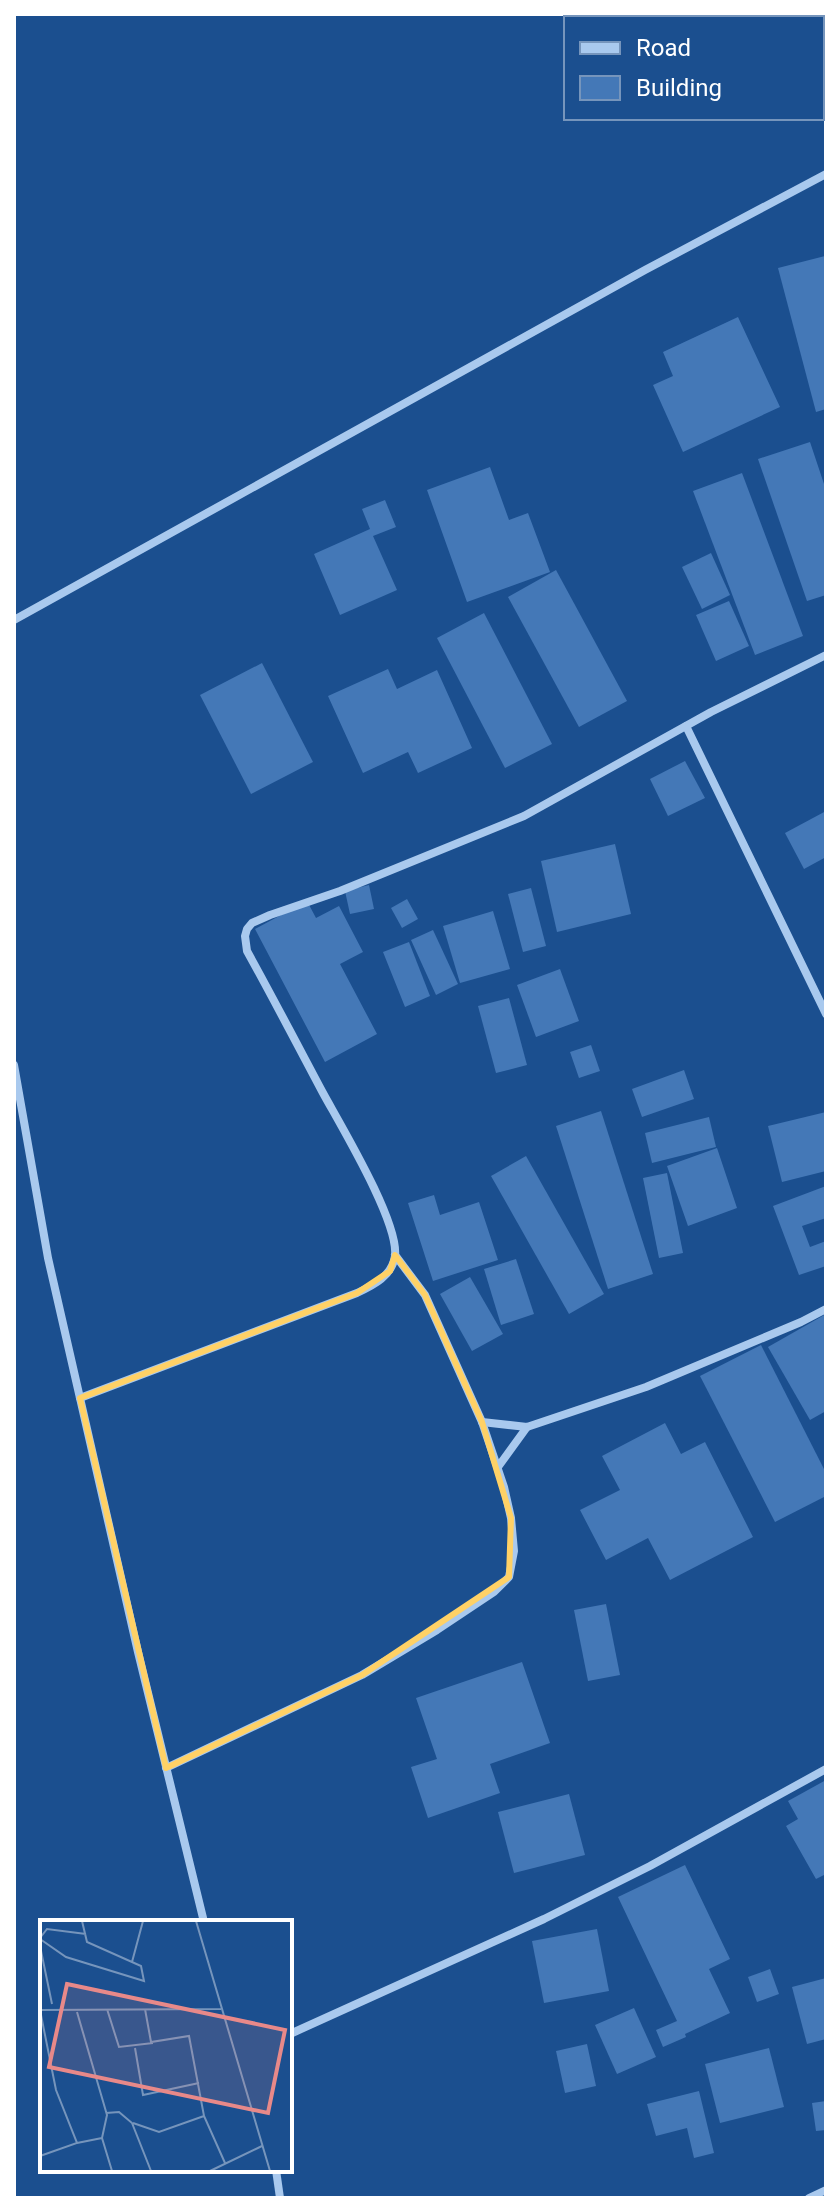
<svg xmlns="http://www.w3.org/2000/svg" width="840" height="2212" font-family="Roboto,sans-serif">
	<rect width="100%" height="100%" fill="#1b4f8f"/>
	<g fill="#4478b7">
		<polygon points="825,256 826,409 816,412 778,268"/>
		<polygon points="738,317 780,407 683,452 653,385 673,376 663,352"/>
		<polygon points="810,442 826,490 826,595 807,601 758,459"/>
		<polygon points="490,467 509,520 528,513 550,572 467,602 427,490"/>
		<polygon points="742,473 803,636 755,655 693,491"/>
		<polygon points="385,500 396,527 373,536 397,590 340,615 314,554 370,529 362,509"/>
		<polygon points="711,553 730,595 702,609 682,567"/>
		<polygon points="556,570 627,701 579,727 508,597"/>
		<polygon points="729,601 749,646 716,661 696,615"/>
		<polygon points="484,613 552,744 505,768 437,638"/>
		<polygon points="262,663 313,762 251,794 200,695"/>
		<polygon points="388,669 397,689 437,670 472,748 418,773 408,752 363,773 328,696"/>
		<polygon points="685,761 705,798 668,816 650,779"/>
		<polygon points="826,811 826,857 804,869 785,833"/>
		<polygon points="615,844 631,914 557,932 541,861"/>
		<polygon points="369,885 374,909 350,914 345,891"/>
		<polygon points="531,888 546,946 523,952 508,894"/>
		<polygon points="407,899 418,919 402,928 391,908"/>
		<polygon points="307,901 316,918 339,906 363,952 340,964 377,1034 325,1062 255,929"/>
		<polygon points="493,911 510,969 460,983 443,926"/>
		<polygon points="433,930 458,984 436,995 411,940"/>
		<polygon points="409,942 430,996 405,1007 383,952"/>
		<polygon points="560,969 579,1021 536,1037 517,985"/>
		<polygon points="509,998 527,1065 496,1073 478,1006"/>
		<polygon points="591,1045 600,1071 579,1078 570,1052"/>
		<polygon points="684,1070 694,1099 642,1117 632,1089"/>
		<polygon points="601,1111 653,1274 608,1289 556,1126"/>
		<polygon points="826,1112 826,1171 782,1182 768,1126"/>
		<polygon points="709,1117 716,1147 652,1163 645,1133"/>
		<polygon points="717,1148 737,1208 688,1226 667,1166"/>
		<polygon points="526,1156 604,1294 569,1314 491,1176"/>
		<polygon points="667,1173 683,1253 659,1258 643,1178"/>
		<polygon points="826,1186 826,1218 802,1226 810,1247 826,1241 826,1266 799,1275 773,1206"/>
		<polygon points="434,1195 440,1215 479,1202 498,1260 433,1281 408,1203"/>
		<polygon points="516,1259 534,1314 501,1325 484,1269"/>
		<polygon points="470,1277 503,1334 472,1351 440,1294"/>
		<polygon points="826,1314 826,1411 810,1420 768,1347"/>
		<polygon points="761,1345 826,1473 826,1496 775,1522 700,1376"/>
		<polygon points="665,1423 681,1454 705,1442 753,1537 670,1580 648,1538 606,1560 580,1510 620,1490 602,1456"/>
		<polygon points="606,1604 620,1675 588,1681 574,1610"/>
		<polygon points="522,1662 550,1743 490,1764 500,1793 428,1818 411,1767 437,1759 416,1698"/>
		<polygon points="826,1780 826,1874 816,1879 786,1826 798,1819 788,1801"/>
		<polygon points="569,1794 585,1855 514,1873 498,1812"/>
		<polygon points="685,1865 730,1959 709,1969 730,2013 685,2034 686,2037 663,2047 656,2030 677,2021 618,1897"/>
		<polygon points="597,1929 609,1991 544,2003 532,1941"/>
		<polygon points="770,1969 779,1994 757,2002 748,1977"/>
		<polygon points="826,1978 826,2039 807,2044 792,1987"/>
		<polygon points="634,2008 656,2057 617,2074 595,2025"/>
		<polygon points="587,2044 596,2086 565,2093 556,2051"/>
		<polygon points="769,2048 784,2107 720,2123 705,2064"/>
		<polygon points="699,2091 714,2153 694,2158 687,2128 656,2136 647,2104"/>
		<polygon points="826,2101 826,2130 816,2131 812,2103"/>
	</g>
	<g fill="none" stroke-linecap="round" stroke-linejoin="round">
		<g stroke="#a9c9ee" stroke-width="8">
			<polyline points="14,620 645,270 826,174"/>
			<polyline points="686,726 826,1014"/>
			<polyline points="14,1065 48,1258 138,1652 204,1922"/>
			<path d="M80 1398 357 1293C374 1285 392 1276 395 1256 399 1222 341 1126 323 1093 298 1046 273 998 247 951L245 936 247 929 252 923 270 915 340 891 524 816 711 712 826 655"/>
			<polyline points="482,1422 527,1427 646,1387 801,1322 826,1309"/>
			<polyline points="498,1467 527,1427"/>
			<polyline points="166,1768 362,1675 437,1630 494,1592 509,1577 514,1551 511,1518 504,1487 482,1422 425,1295 395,1255"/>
			<polyline points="290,2034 544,1919 650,1866 826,1769"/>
			<polyline points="276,2170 280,2198"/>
			<polyline points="809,2198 826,2190"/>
		</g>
	</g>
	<path fill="none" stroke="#ffd166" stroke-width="6" stroke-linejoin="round" d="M395 1255 425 1295 482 1422 511 1518 509 1577 362 1675 166 1768 80 1398 357 1293 390 1271Z"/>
	<g transform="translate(40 1920)">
		<rect width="252" height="252" fill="#1b4f8f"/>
		<path fill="none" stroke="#7695bc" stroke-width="2" d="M156 1 230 251M0 18 7 9 46 14M0 19 26 37 104 61 101 46 47 22 42 1M0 26 12 84M92 42 103 1M67 89 79 127 113 123M105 89 111 122 149 116 164 196 185 243M0 90 181 89M37 92 67 195 62 218 72 251M95 128 103 175 159 163M66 193 79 192 92 203 111 251M93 203 119 212 164 196M37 223 62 218M0 236 37 223 16 170 0 90M170 251 222 226"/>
		<path fill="#e88989" fill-opacity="0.15" stroke="#e88989" stroke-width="4" d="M27 64 245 110 228 193 9 147Z"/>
		<rect width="252" height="252" fill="none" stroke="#fff" stroke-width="4"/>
	</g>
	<rect width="840" height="2212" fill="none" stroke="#ffffff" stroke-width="32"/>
	<rect x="564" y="16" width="260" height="104" fill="#1b4f8f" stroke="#7695bc" stroke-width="2"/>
	<rect x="580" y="42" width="40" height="12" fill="#a9c9ee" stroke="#7695bc" stroke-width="2"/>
	<text x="636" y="56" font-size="24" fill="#ffffff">Road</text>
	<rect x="580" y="76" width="40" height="24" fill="#4478b7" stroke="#7695bc" stroke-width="2"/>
	<text x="636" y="96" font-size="24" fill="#ffffff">Building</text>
</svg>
